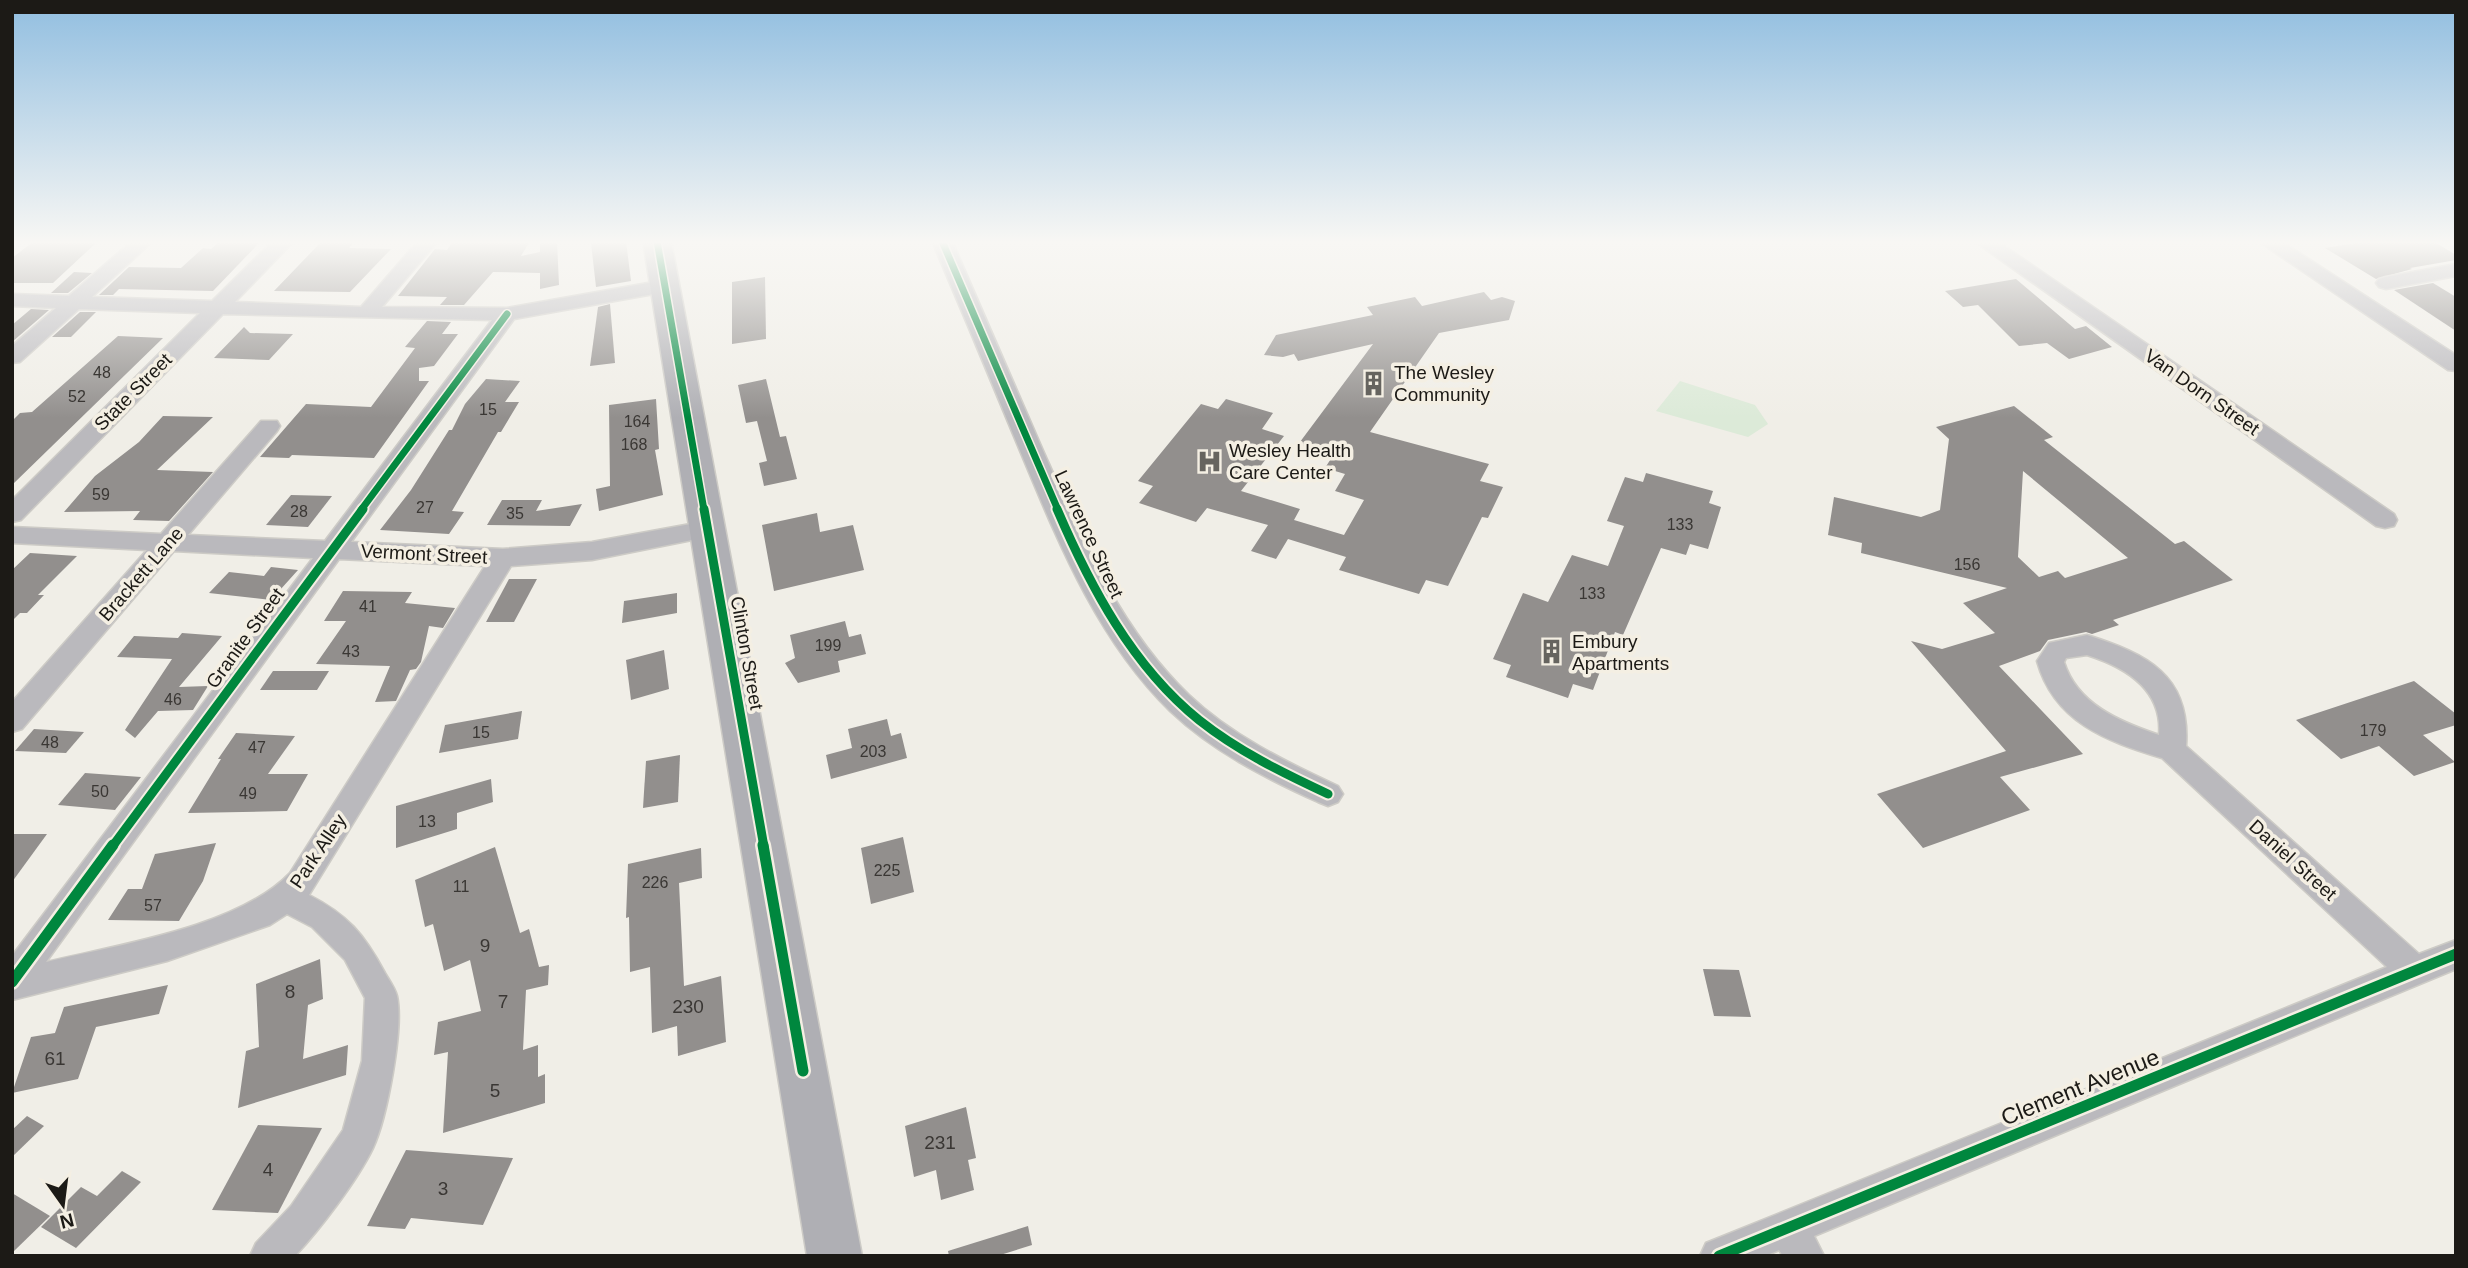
<svg xmlns="http://www.w3.org/2000/svg" width="2468" height="1268" font-family="Arial,sans-serif">
	<rect width="100%" height="100%" fill="#f0eee7"/>
	<polygon fill="#dcead8" points="1680,381 1755,405 1768,424 1748,437 1656,411"/>
	<g fill="#928f8d" fill-rule="evenodd">
		<polygon points="34,241 98,241 53,283 12,283 12,258"/>
		<polygon points="220,241 261,241 213,291 119,289 113,295 99,295 129,267 181,268 203,248 211,249"/>
		<polygon points="322,241 355,241 349,248 391,249 350,292 274,291"/>
		<polygon points="453,241 530,241 521,256 540,252 540,241 557,241 559,285 540,289 540,273 493,272 464,305 440,305 447,297 398,296 435,249 447,250"/>
		<polygon points="602,241 626,241 631,281 596,287 591,243"/>
		<polygon points="2367,241 2433,241 2456,255 2456,260 2410,268 2412,269 2376,279 2325,248"/>
		<polygon points="74,272 92,273 68,293 51,293"/>
		<polygon points="765,277 766,339 732,344 732,282"/>
		<polygon points="2016,279 2075,329 2086,326 2112,347 2069,359 2047,343 2019,346 1978,305 1963,307 1945,291"/>
		<polygon points="2433,283 2456,297 2456,331 2394,290"/>
		<polygon points="1484,292 1491,300 1502,297 1515,301 1509,320 1439,333 1370,432 1489,464 1480,481 1503,487 1488,518 1482,517 1448,586 1426,580 1419,594 1339,570 1346,557 1288,539 1276,559 1251,551 1268,525 1207,508 1196,522 1139,503 1153,486 1138,481 1201,404 1218,409 1226,399 1273,413 1262,429 1284,436 1241,491 1300,509 1294,520 1344,535 1364,500 1335,491 1345,474 1325,468 1332,457 1297,446 1373,344 1298,361 1294,354 1283,357 1264,355 1276,335 1373,315 1367,307 1415,297 1422,306"/>
		<polygon points="610,304 615,363 590,366 598,307"/>
		<polygon points="31,309 49,310 12,342 12,325"/>
		<polygon points="80,312 96,312 71,337 52,337"/>
		<polygon points="427,321 451,322 442,334 458,334 434,366 419,368 419,381 429,381 374,458 292,455 289,458 260,457 306,404 371,407 415,348 405,347"/>
		<polygon points="244,327 250,333 293,334 269,360 214,358"/>
		<polygon points="118,336 163,338 12,485 12,421 20,413 32,412"/>
		<polygon points="486,379 520,381 505,402 519,402 501,432 498,432 452,511 464,512 449,534 380,530 411,490 449,430 452,430 465,404"/>
		<polygon points="766,379 780,437 786,436 797,479 764,486 759,463 767,461 757,421 746,423 738,385"/>
		<polygon points="656,399 659,449 655,450 663,495 599,511 596,489 610,486 609,405"/>
		<path d="M2014 406 2053 437 2044 440 2175 544 2184 541 2233 580 2113 620 2119 625 2092 634 2086 632 2048 640 2040 651 1999 666 2083 754 2000 777 2030 810 1923 848 1877 794 2006 751 1911 641 1942 649 1995 633 1963 603 2007 588 1861 553 1862 543 1828 535 1834 497 1921 517 1940 510 1949 439 1936 427ZM2023 471 2128 558 2065 578 2058 571 2039 577 2018 557Z"/>
		<polygon points="163,416 213,417 157,470 213,472 169,521 133,520 140,511 64,512 95,476 139,442"/>
		<polygon points="1646,473 1713,491 1709,503 1721,507 1708,549 1690,544 1686,555 1661,548 1623,635 1615,632 1593,690 1573,684 1568,698 1506,677 1511,665 1493,659 1523,593 1548,602 1572,555 1608,566 1624,526 1607,521 1625,477 1643,482"/>
		<polygon points="291,495 332,496 308,527 266,525"/>
		<polygon points="502,500 542,500 536,511 582,504 570,526 487,525"/>
		<polygon points="817,513 820,532 853,525 864,570 774,591 762,525"/>
		<polygon points="30,553 77,556 38,595 44,595 27,613 20,613 12,621 12,570"/>
		<polygon points="271,567 298,570 271,600 209,593 229,572 264,576"/>
		<polygon points="509,579 537,579 514,622 486,622"/>
		<polygon points="343,591 412,592 405,603 455,608 443,628 429,626 421,662 416,669 410,670 396,701 375,702 390,666 316,664 346,621 324,621"/>
		<polygon points="677,593 677,613 622,623 624,601"/>
		<polygon points="845,621 849,637 861,634 866,654 838,661 840,672 798,683 785,663 795,658 790,635"/>
		<polygon points="182,633 222,636 179,687 208,686 193,710 158,711 135,738 125,730 172,659 117,657 134,636 178,638"/>
		<polygon points="664,650 669,689 631,700 626,660"/>
		<polygon points="273,671 329,671 317,690 260,690"/>
		<polygon points="2414,681 2456,714 2456,725 2423,735 2455,762 2414,776 2379,746 2341,759 2296,720"/>
		<polygon points="522,711 518,739 439,753 445,725"/>
		<polygon points="887,719 891,736 901,733 907,758 831,779 826,755 852,748 848,729"/>
		<polygon points="34,729 84,732 66,753 15,751"/>
		<polygon points="236,733 295,736 268,774 308,774 287,811 188,813 221,759 218,759"/>
		<polygon points="680,755 678,802 643,808 646,761"/>
		<polygon points="85,773 141,777 115,810 58,805"/>
		<polygon points="491,779 493,802 457,813 457,829 396,848 396,806"/>
		<polygon points="12,834 47,834 12,882"/>
		<polygon points="903,837 914,892 871,904 861,848"/>
		<polygon points="216,843 203,881 179,921 108,920 128,889 142,889 155,854"/>
		<polygon points="495,847 520,933 529,929 539,967 549,965 548,985 526,990 523,1050 538,1045 538,1077 545,1074 545,1103 443,1133 448,1052 434,1055 438,1022 481,1011 470,960 444,971 433,924 425,927 415,880"/>
		<polygon points="701,848 702,878 679,883 684,986 721,976 726,1042 678,1056 677,1026 652,1033 650,967 630,972 629,917 626,918 628,864"/>
		<polygon points="320,959 323,999 308,1005 303,1059 348,1045 346,1075 238,1108 246,1051 259,1047 256,984"/>
		<polygon points="1703,969 1739,970 1751,1017 1714,1016"/>
		<polygon points="168,985 159,1014 96,1027 78,1079 12,1093 31,1037 55,1033 64,1007"/>
		<polygon points="966,1107 976,1158 968,1160 974,1190 941,1200 936,1170 914,1177 905,1126"/>
		<polygon points="27,1116 44,1126 12,1157 12,1130"/>
		<polygon points="258,1125 322,1128 278,1213 212,1210"/>
		<polygon points="406,1150 513,1158 483,1225 411,1218 405,1229 367,1226"/>
		<polygon points="122,1171 141,1182 76,1248 41,1227 81,1187 97,1196"/>
		<polygon points="12,1193 50,1216 12,1253"/>
		<polygon points="1028,1226 1032,1245 997,1256 949,1256 948,1251"/>
	</g>
	<g fill="none" stroke-linecap="round" stroke-linejoin="round">
		<defs>
			<g id="street">
				<path d="M132 241H153L92 297 212 301 273 241H294L235 302 361 307 418 241H438L382 307 507 308 665 280 672 282 675 286 672 290 665 292 514 319 351 542 503 549 592 542 707 521 716 523 719 529 716 535 707 537 592 560 511 566 309 895C348 915 364 934 385 973 389 980 395 988 397 996 404 1028 387 1118 373 1148 357 1181 320 1229 295 1256H250L256 1243 291 1206 343 1130 362 1061 365 998 345 960 312 927 287 914 270 925 167 961 12 1000V956L313 558 174 551 22 729 12 732V702L147 550 12 543V527L161 534 261 421H277L280 426 277 431 188 535 325 541 492 320 223 314 21 520 12 522V500L200 313 79 309 20 362 12 363V346L56 308 12 306V294L69 296ZM339 559 485 566 290 873C238 927 118 945 46 962Z"/>
				<path d="M932 241H952C981 309 1011 377 1041 446 1080 534 1118 627 1189 695 1231 735 1286 762 1338 786L1343 794 1338 802 1328 806 1318 802C1265 778 1212 751 1170 711 1096 639 1057 539 1018 446 990 378 961 309 932 241Z"/>
				<polygon points="1974,241 1997,241 2394,514 2397,520 2394,526 2385,528 2376,526"/>
				<polygon points="2258,241 2281,241 2456,355 2456,371 2448,370"/>
				<polygon points="2456,264 2456,276 2386,289 2379,287 2376,283 2379,279 2386,277"/>
				<path d="M2087 635C2147 654 2191 675 2186 746L2419 954 2456 940V969L1814 1236 1824 1256H1783L1779 1250 1765 1256H1700L1706 1243 2387 967 2162 758C2106 741 2054 722 2037 661L2049 643ZM2087 655C2125 667 2163 689 2159 735 2120 722 2077 704 2064 662L2066 658Z"/>
			</g>
			<polygon id="secondary" points="643,241 671,241 862,1256 807,1256"/>
		</defs>
		<use href="#street" stroke="#cdcbc6" stroke-width="3"/>
		<use href="#secondary" stroke="#cdcbc6" stroke-width="3"/>
		<use href="#street" fill="#bab9bd" fill-rule="evenodd"/>
		<use href="#secondary" fill="#afafb4" fill-rule="evenodd"/>
		<defs>
			<g id="cycleway-far2">
				<polyline points="657,241 704,510"/>
				<polyline points="942,241 1058,510"/>
				<polyline points="361,510 507,314"/>
			</g>
			<g id="cycleway-far1">
				<polyline points="704,509 764,847"/>
				<path d="M1057 509C1090 586 1132 666 1199 720 1238 751 1283 773 1328 794"/>
				<polyline points="112,847 363,509"/>
			</g>
			<g id="cycleway">
				<polyline points="763,845 803,1071"/>
				<polyline points="12,982 113,845"/>
				<polyline points="1719,1256 2456,954"/>
			</g>
		</defs>
		<use href="#cycleway-far2" stroke="#f4efe3" stroke-width="10"/>
		<use href="#cycleway-far1" stroke="#f4efe3" stroke-width="13"/>
		<use href="#cycleway" stroke="#f4efe3" stroke-width="16"/>
		<use href="#cycleway-far2" stroke="#00873e" stroke-width="7"/>
		<use href="#cycleway-far1" stroke="#00873e" stroke-width="9"/>
		<use href="#cycleway" stroke="#00873e" stroke-width="11"/>
	</g>
	<linearGradient id="sky" x2="0" y2="1"><stop stop-color="#91bee0"/><stop offset="0.58" stop-color="#f8f7f4"/><stop offset="1" stop-color="#f8f7f4" stop-opacity="0"/></linearGradient>
	<rect width="2468" height="418" fill="url(#sky)"/>
	<defs>
		<symbol id="building-bare" viewBox="-9 -9 18 18"><path d="M-4-6H4V6H1V3H-1V6H-4ZM-2.5-4.3h1.7v1.8h-1.7ZM.8-4.3h1.7v1.8H.8ZM-2.5-1h1.7V.8h-1.7ZM.8-1h1.7V.8H.8Z" fill="#66645f" stroke="#f4efe3" stroke-width="2.5" paint-order="stroke"/></symbol>
		<symbol id="hospital-bare" viewBox="-9 -9 18 18"><path d="M-5-5h3v3.5h4V-5h3V5h-3V1.5h-4V5h-3Z" fill="#66645f" stroke="#f4efe3" stroke-width="2.5" paint-order="stroke"/></symbol>
	</defs>
	<g fill-rule="evenodd">
		<use href="#building-bare" x="1356" y="366" width="35" height="35"/>
		<use href="#hospital-bare" x="1192" y="444" width="35" height="35"/>
		<use href="#building-bare" x="1534" y="634" width="35" height="35"/>
	</g>
	<g text-anchor="middle" dominant-baseline="central" stroke-width="7" stroke-linejoin="round" paint-order="stroke">
		<g font-size="16" fill="#3a3734">
			<text x="102" y="372">48</text>
			<text x="77" y="396">52</text>
			<text x="488" y="409">15</text>
			<text x="637" y="421">164</text>
			<text x="634" y="444">168</text>
			<text x="101" y="494">59</text>
			<text x="425" y="507">27</text>
			<text x="299" y="511">28</text>
			<text x="515" y="513">35</text>
			<text x="1680" y="524">133</text>
			<text x="1967" y="564">156</text>
			<text x="1592" y="593">133</text>
			<text x="368" y="606">41</text>
			<text x="828" y="645">199</text>
			<text x="351" y="651">43</text>
			<text x="173" y="699">46</text>
			<text x="2373" y="730">179</text>
			<text x="481" y="732">15</text>
			<text x="50" y="742">48</text>
			<text x="257" y="747">47</text>
			<text x="873" y="751">203</text>
			<text x="100" y="791">50</text>
			<text x="248" y="793">49</text>
			<text x="427" y="821">13</text>
			<text x="887" y="870">225</text>
			<text x="655" y="882">226</text>
			<text x="461" y="886">11</text>
			<text x="153" y="905">57</text>
		</g>
		<g font-size="19" fill="#1c1a16" stroke="#f4efe3" text-anchor="start">
			<text x="1394" y="372">The Wesley<tspan x="1394" dy="22">Community</tspan></text>
			<text x="1229" y="450">Wesley Health<tspan x="1229" dy="22">Care Center</tspan></text>
			<text x="1572" y="641">Embury<tspan x="1572" dy="22">Apartments</tspan></text>
		</g>
		<g font-size="19" fill="#1c1a16" stroke="#f4efe3">
			<text transform="translate(133 392) rotate(-45)">State Street</text>
			<text transform="translate(2202 392) rotate(35)">Van Dorn Street</text>
			<text transform="translate(1089 534) rotate(65)">Lawrence Street</text>
			<text transform="translate(424 554) rotate(3)">Vermont Street</text>
			<text transform="translate(141 574) rotate(-49)">Brackett Lane</text>
			<text transform="translate(245 638) rotate(-54)">Granite Street</text>
			<text transform="translate(747 653) rotate(80)">Clinton Street</text>
			<text transform="translate(318 851) rotate(-56)">Park Alley</text>
			<text transform="translate(2293 860) rotate(42)">Daniel Street</text>
		</g>
		<g font-size="19" fill="#3a3734">
			<text x="485" y="945">9</text>
			<text x="290" y="991">8</text>
			<text x="503" y="1001">7</text>
			<text x="688" y="1006">230</text>
			<text x="55" y="1058">61</text>
			<text x="495" y="1090">5</text>
			<text x="940" y="1142">231</text>
			<text x="268" y="1169">4</text>
			<text x="443" y="1188">3</text>
		</g>
		<g font-size="23" fill="#1c1a16" stroke="#f4efe3">
			<text transform="translate(2080 1087) rotate(-22)">Clement Avenue</text>
		</g>
	</g>
	<rect width="2468" height="1268" fill="none" stroke="#1c1a16" stroke-width="28"/>
	<g transform="translate(63 1205) rotate(166)" stroke="#f4efe3" stroke-width="5" paint-order="stroke">
	<path d="M0-5L12 26L0 18L-12 26Z" fill="#1c1a16"/>
	<text y="-10" font-size="19" font-weight="bold" text-anchor="middle" fill="#1c1a16">N</text>
	</g>
</svg>
